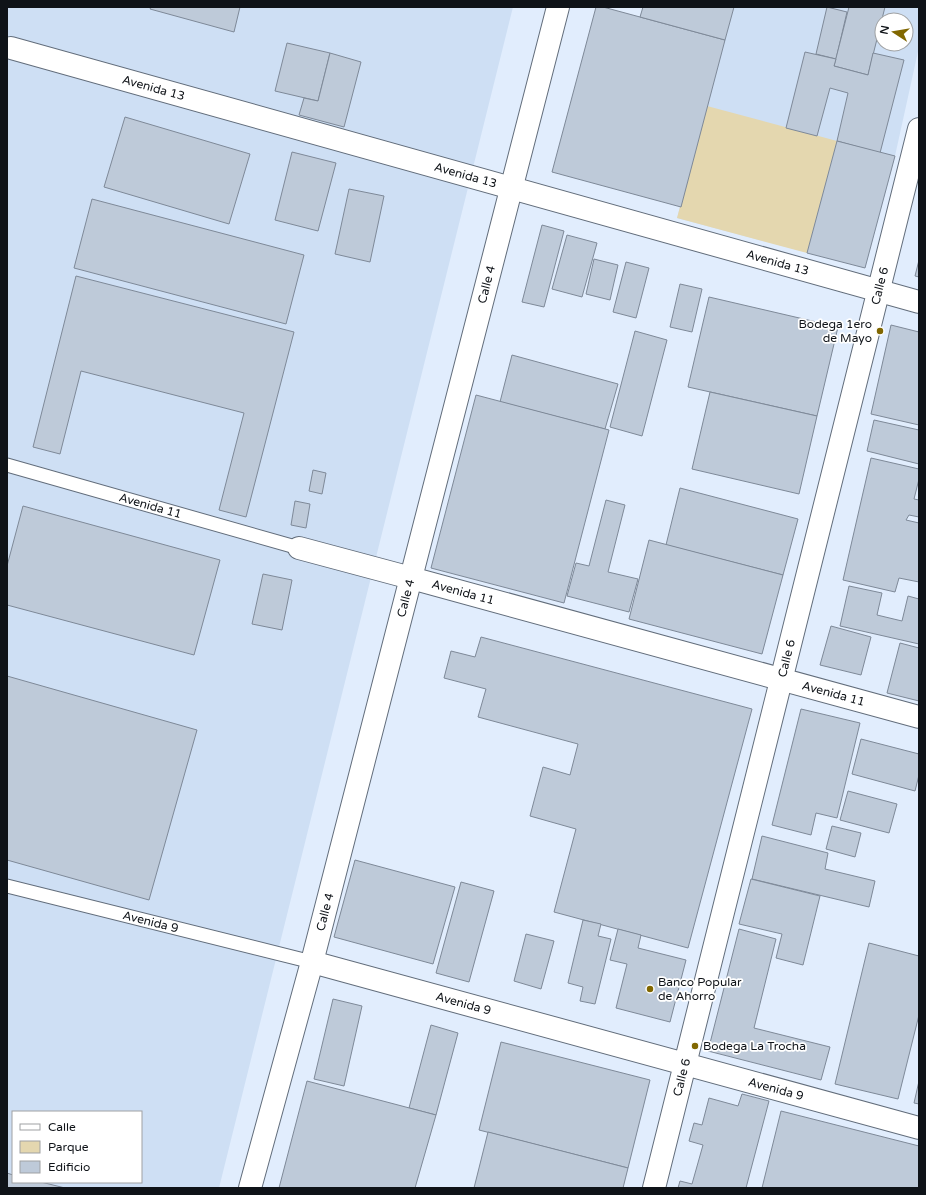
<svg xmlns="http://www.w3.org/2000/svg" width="926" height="1195" font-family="'Varela Round',sans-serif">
	<rect width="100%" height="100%" fill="#e1edfd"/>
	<g fill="#cedff4" fill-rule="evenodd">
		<path d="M7 7H513L219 1188H7ZM13 1112H141V1182H13Z"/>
		<path d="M734 7H919V47L895 156 865 268 677 218ZM882 20H906V44H882Z"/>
	</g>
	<polygon fill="#e4d7af" points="707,106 837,141 807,253 677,218"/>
	<g fill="#becad9" stroke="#7e8998">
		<polygon points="151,7 240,7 234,32 150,9"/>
		<polygon points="596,7 603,7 725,40 681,207 552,172"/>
		<polygon points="643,7 734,7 725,40 640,17"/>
		<polygon points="827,7 847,12 836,59 816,54"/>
		<polygon points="849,7 885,7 868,75 834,66"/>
		<polygon points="287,43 330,53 318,101 275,91"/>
		<polygon points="805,52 836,59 834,66 868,75 873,53 904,60 880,153 837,141 848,93 830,88 817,136 786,128"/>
		<polygon points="330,53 361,62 344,127 299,115 304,98 318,101"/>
		<polygon points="125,117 250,154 229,224 104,187"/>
		<polygon points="837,141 895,156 865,268 807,253"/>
		<polygon points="292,152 336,163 318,231 275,220"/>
		<polygon points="349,189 384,196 370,262 335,254"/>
		<polygon points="92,199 304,255 286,324 74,268"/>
		<polygon points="542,225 564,231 544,307 522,302"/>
		<polygon points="567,235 597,243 582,297 552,289"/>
		<polygon points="594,259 618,265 610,300 586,294"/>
		<polygon points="919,260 919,277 915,276"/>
		<polygon points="626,262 649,268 636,318 613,312"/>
		<polygon points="76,276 294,332 246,517 219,510 244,413 81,371 60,454 33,447"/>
		<polygon points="680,284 702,289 692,332 670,327"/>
		<polygon points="709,297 838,327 817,416 688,387"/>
		<polygon points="891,325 919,332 919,425 871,414"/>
		<polygon points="635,331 667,340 642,436 610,427"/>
		<polygon points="512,355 618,384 605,429 500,402"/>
		<polygon points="710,392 817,416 799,494 692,469"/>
		<polygon points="476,395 609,430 564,603 431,568"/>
		<polygon points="874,420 919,430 919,464 867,451"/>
		<polygon points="871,458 919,469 919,479 914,499 919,500 919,517 909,515 906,520 919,523 919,582 899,578 895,592 843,580"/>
		<polygon points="313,470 326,473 322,494 309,491"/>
		<polygon points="680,488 798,519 783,575 666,545"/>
		<polygon points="606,500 625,505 608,572 638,579 629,612 567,596 576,563 589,566"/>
		<polygon points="295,501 310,504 306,528 291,525"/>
		<polygon points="23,506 220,560 194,655 7,605 7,566"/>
		<polygon points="649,540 783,575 762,654 629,619"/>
		<polygon points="263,574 292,580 282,630 252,624"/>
		<polygon points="849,586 882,593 877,615 902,621 908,596 919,599 919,644 840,626"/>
		<polygon points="831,626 871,637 861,675 820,665"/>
		<polygon points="481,637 752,709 688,948 554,912 576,829 530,816 543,767 570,775 578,744 478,717 486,689 444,678 451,651 475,657"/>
		<polygon points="900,643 919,648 919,701 887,693"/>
		<polygon points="7,676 197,730 149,900 7,860"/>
		<polygon points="801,709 860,723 837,818 816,813 811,835 772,825"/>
		<polygon points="861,739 919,754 919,775 915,791 852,774"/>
		<polygon points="848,791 897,804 889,833 840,820"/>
		<polygon points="832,826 861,833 855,857 826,849"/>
		<polygon points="762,836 828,853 825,869 875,881 869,907 752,879"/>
		<polygon points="355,860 455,887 433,964 334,937"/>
		<polygon points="751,879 820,896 803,965 776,958 782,934 739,924"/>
		<polygon points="461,882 494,891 469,982 436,973"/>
		<polygon points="583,920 601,924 598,936 611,939 595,1004 580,1001 583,987 568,983"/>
		<polygon points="618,929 641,935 638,948 686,960 670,1022 616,1008 627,964 610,960"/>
		<polygon points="739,929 776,939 754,1028 830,1047 821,1080 708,1051"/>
		<polygon points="526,934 554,941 541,989 514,981"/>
		<polygon points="869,943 919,956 919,1015 898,1099 835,1084"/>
		<polygon points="333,999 362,1006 344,1086 314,1079"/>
		<polygon points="431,1025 458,1033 436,1115 409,1108"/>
		<polygon points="501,1042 650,1080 628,1168 479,1130"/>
		<polygon points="307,1081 436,1115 415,1188 279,1188"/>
		<polygon points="919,1081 919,1104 914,1103"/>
		<polygon points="742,1094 769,1101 746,1188 678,1188 680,1181 692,1184 703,1145 689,1141 694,1123 702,1125 709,1098 738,1106"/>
		<polygon points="781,1111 919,1146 919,1188 762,1188"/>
		<polygon points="488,1132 628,1168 623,1188 474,1188"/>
		<polygon points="7,1173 13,1175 13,1182 41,1182 65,1188 7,1188"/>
	</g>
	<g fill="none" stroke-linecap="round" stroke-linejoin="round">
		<defs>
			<g id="lane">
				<path id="s1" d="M7 465 299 548"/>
				<path id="s2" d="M7 886 312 962"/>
			</g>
			<g id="street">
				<path id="s3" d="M11 48 919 302"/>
				<polyline points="299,548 411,578"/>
			</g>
			<g id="secondary">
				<path id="s4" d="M411 578 919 717"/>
				<path id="s5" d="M312 962 919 1128"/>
				<path id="s6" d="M250 1188 312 962 558 7"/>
				<path id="s7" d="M654 1188 919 129"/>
			</g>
		</defs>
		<use href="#lane" stroke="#626d7b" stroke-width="15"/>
		<use href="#street" stroke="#626d7b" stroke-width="24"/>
		<use href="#secondary" stroke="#626d7b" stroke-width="24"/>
		<use href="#lane" stroke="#fff" stroke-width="13"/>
		<use href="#street" stroke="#fff" stroke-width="22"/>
		<use href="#secondary" stroke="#fff" stroke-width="22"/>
	</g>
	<g fill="#816700" stroke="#fff" stroke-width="1.5">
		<circle cx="880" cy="331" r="4"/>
		<circle cx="650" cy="989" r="4"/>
		<circle cx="695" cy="1046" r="4"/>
	</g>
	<g text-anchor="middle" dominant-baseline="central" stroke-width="3.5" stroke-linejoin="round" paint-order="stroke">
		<g font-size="12" fill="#0f1318" stroke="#fff">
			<text stroke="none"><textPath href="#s3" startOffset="148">Avenida 13</textPath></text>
			<text stroke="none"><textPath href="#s3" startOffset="472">Avenida 13</textPath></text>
			<text stroke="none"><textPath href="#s3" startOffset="796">Avenida 13</textPath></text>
			<text stroke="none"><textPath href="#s6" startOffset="934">Calle 4</textPath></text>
			<text stroke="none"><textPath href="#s7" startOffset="930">Calle 6</textPath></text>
			<text stroke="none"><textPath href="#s1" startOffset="149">Avenida 11</textPath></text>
			<text stroke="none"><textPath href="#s4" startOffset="54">Avenida 11</textPath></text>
			<text stroke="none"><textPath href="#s6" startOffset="610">Calle 4</textPath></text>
			<text stroke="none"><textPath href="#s7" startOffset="546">Calle 6</textPath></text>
			<text stroke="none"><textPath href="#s4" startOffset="438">Avenida 11</textPath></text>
			<text stroke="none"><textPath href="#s6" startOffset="286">Calle 4</textPath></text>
			<text stroke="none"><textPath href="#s2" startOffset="148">Avenida 9</textPath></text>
			<text stroke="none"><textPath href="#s5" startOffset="157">Avenida 9</textPath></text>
			<text stroke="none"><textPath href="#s7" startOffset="114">Calle 6</textPath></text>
			<text stroke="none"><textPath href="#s5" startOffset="481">Avenida 9</textPath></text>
		</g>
		<g font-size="12" fill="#0f1318" stroke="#fff" text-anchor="start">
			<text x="872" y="324" text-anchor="end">Bodega 1ero<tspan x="872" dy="14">de Mayo</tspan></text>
			<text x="658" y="982">Banco Popular<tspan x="658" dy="14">de Ahorro</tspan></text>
			<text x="703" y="1046">Bodega La Trocha</text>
		</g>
	</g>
	<rect width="926" height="1195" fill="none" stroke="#0f1318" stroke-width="16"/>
	<rect x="12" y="1111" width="130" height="72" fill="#ffffff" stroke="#9fa1a3"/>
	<rect x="20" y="1124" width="20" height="6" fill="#ffffff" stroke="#9fa1a3"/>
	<text x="48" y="1131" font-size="12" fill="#0f1318">Calle</text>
	<rect x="20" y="1141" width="20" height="12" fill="#e4d7af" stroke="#9fa1a3"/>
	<text x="48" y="1151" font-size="12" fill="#0f1318">Parque</text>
	<rect x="20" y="1161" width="20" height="12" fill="#becad9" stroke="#9fa1a3"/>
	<text x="48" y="1171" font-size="12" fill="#0f1318">Edificio</text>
	<g transform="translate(894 32) rotate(282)"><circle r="19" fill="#ffffff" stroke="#9fa1a3"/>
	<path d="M0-3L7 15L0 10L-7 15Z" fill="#816700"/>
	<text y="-6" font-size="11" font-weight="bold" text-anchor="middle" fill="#0f1318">N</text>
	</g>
</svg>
